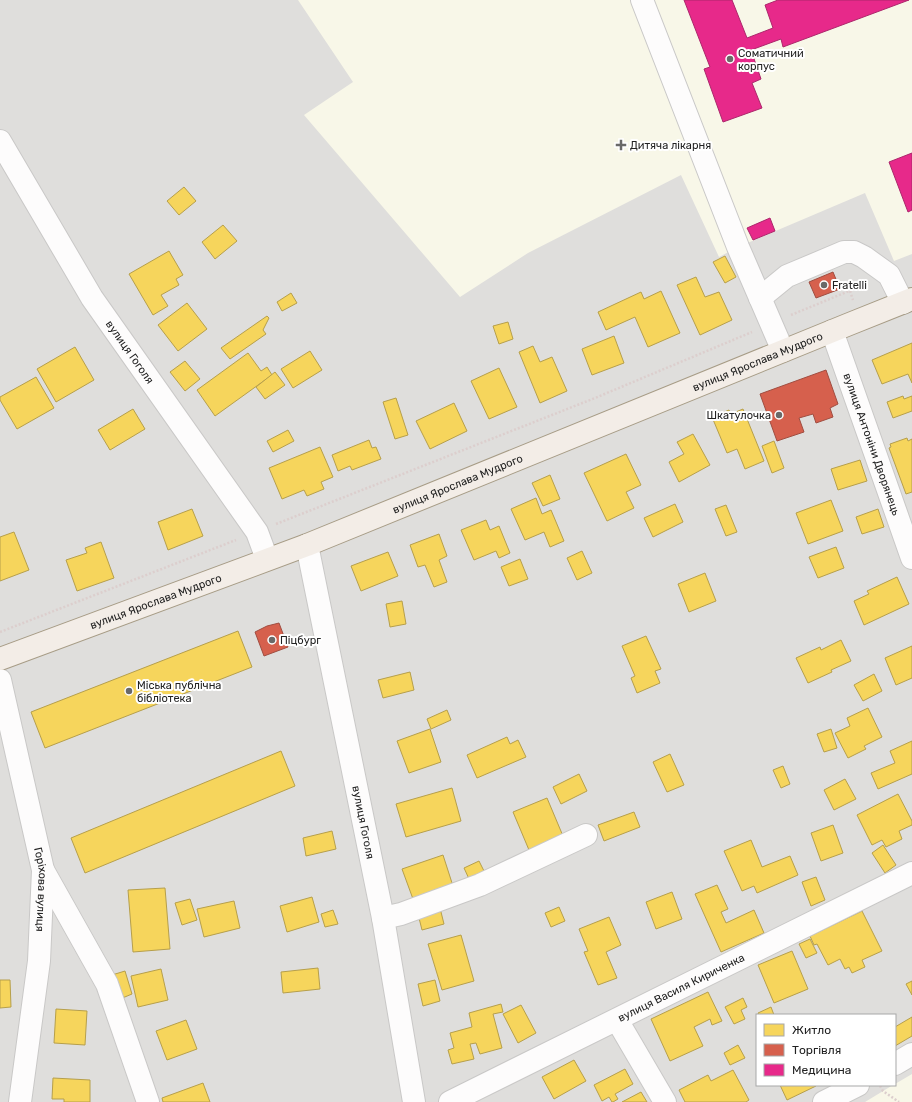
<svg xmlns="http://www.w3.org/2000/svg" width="912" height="1102" font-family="Rubik,sans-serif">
	<rect width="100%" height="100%" fill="#f0eeeb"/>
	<path fill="#dfdedc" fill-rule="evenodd" d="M0 0H912V1102H0ZM757 1015H895V1085H757Z"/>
	<g fill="#f8f7e8">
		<polygon points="298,0 912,0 912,254 894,261 865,193 738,247 719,257 681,175 528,253 460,297 304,115 353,82"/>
		<polygon points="912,1074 912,1102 865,1102 893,1085 895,1085 895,1084"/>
	</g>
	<g fill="#f6d55c" stroke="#b69f4b">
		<polygon points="184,187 196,201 179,215 167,201"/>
		<polygon points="223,225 237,241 215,259 202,242"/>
		<polygon points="169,251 183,275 176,279 179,285 161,295 168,306 153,315 129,274"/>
		<polygon points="725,256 736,277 725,283 713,262"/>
		<polygon points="696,277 705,297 719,292 732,320 700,335 677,285"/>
		<polygon points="661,291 680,333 648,347 635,317 606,330 598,312 641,292 644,299"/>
		<polygon points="291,293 297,303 282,311 277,302"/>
		<polygon points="187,303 207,329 178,351 158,325"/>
		<polygon points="267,316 269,318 263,330 266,334 230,359 221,348"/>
		<polygon points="508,322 513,339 499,344 493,326"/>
		<polygon points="614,336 624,363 592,375 582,349"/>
		<polygon points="912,343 912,383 908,374 882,384 872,360"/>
		<polygon points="533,346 540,362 552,357 567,391 540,403 519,352"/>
		<polygon points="75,347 94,380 56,402 37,369"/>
		<polygon points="310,351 322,370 293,388 281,369"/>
		<polygon points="248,353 261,371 267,367 272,375 215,416 197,390"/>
		<polygon points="185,361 200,379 185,391 170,372"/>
		<polygon points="499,368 517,407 489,419 471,381"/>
		<polygon points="275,372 285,385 265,399 256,387"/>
		<polygon points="36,377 54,408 17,429 0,400 0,397"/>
		<polygon points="903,396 904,399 912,396 912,411 893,418 887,402"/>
		<polygon points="396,398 408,435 395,439 383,402"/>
		<polygon points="454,403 467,431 430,449 416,421"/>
		<polygon points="133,409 145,429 110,450 98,430"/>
		<polygon points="743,409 764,461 745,469 737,449 727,453 712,417 729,410 731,414"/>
		<polygon points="288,430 294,441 273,452 267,441"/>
		<polygon points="693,434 710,465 679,482 669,462 684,454 677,442"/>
		<polygon points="907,438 908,441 912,439 912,492 906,494 889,448 891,447 890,444"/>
		<polygon points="369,440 372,448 376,447 381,459 352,470 350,466 338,471 332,455"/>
		<polygon points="774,441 784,468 772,473 762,446"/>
		<polygon points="320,447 333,477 321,482 324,489 307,496 304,490 282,499 269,468"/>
		<polygon points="626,454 641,485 626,492 634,508 607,521 584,473"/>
		<polygon points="860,460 867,481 838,490 831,469"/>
		<polygon points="550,475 560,499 543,506 532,483"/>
		<polygon points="536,498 542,514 551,510 564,541 550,547 544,532 525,540 511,509"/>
		<polygon points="831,500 843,531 808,544 796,513"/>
		<polygon points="675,504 683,522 653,537 644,518"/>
		<polygon points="726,505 737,532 726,536 715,509"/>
		<polygon points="192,509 203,536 168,550 158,522"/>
		<polygon points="878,509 884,527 862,534 856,517"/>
		<polygon points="486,520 490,530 499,526 510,553 499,558 496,551 474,560 461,530"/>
		<polygon points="14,532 29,570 0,581 0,537"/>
		<polygon points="439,534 447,556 439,560 447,582 434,587 425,565 418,567 410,545"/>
		<polygon points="101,542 114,578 77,591 66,560 87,553 85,548"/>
		<polygon points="836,547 844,568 818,578 809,557"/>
		<polygon points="582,551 592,573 577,580 567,558"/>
		<polygon points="388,552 398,576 361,591 351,566"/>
		<polygon points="520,559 528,579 509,586 501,567"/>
		<polygon points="705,573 716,601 689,612 678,584"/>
		<polygon points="897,577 909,604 864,625 854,601 869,594 867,591"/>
		<polygon points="402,601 406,624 390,627 386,604"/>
		<polygon points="238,631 252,667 45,748 31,712"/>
		<polygon points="646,636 661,669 655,671 660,683 637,693 631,678 635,676 622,646"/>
		<polygon points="841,640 851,661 831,670 832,672 808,683 796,658 820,647 821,650"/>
		<polygon points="912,646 912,678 896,685 885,658"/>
		<polygon points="410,672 414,690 383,698 378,680"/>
		<polygon points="874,674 882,691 863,701 854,685"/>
		<polygon points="868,708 882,737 864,746 866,749 848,758 835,733 850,726 847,718"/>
		<polygon points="447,710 451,720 431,729 427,719"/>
		<polygon points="430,729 441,762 409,773 397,741"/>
		<polygon points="831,729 837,748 824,752 817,734"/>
		<polygon points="507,737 510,744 518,740 526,757 477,778 467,755"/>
		<polygon points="912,741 912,774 878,789 871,773 895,763 890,751"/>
		<polygon points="281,751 295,786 85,873 71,838"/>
		<polygon points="670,754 684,785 667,792 653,762"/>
		<polygon points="783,766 790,784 781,788 773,770"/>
		<polygon points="579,774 587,791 561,804 553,787"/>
		<polygon points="845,779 856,799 834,810 824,790"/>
		<polygon points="452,788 461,821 406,837 396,804"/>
		<polygon points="898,794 912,821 912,825 899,831 902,839 886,847 882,840 872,845 857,815"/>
		<polygon points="547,798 563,836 529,850 513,812"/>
		<polygon points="634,812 640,827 604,841 598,825"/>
		<polygon points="833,825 843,853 821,861 811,833"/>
		<polygon points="332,831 336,849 306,856 303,838"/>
		<polygon points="751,840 762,867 790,856 798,875 757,893 754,886 742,891 724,851"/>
		<polygon points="883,845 896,865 885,873 872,853"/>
		<polygon points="443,855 453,886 413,899 402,869"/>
		<polygon points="479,861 485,873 470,881 464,868"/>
		<polygon points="816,877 825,900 811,906 802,882"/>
		<polygon points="717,885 728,909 721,912 726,923 754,910 764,933 721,952 695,894"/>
		<polygon points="165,888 170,949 133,952 128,890"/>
		<polygon points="672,892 682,919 656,929 646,902"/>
		<polygon points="312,897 319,922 287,932 280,906"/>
		<polygon points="190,899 197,920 182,925 175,903"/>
		<polygon points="234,901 240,928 204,937 197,909"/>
		<polygon points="559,907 565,921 551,927 545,913"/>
		<polygon points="440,908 444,924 422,930 418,914"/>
		<polygon points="333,910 338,924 325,927 321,914"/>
		<polygon points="862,911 882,951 862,960 865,967 852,973 849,967 845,969 840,959 828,965 817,944 814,945 810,936"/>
		<polygon points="609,917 621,945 606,952 617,978 598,985 584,952 588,951 579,929"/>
		<polygon points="461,935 474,981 442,990 428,944"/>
		<polygon points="810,939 817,953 806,958 799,944"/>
		<polygon points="792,951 808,989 774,1003 758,965"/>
		<polygon points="318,968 320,989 283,993 281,972"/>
		<polygon points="161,969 168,1000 138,1007 131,976"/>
		<polygon points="125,971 132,994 120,999 112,975"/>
		<polygon points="0,980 10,980 11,1007 0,1008"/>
		<polygon points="435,980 440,1001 423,1006 418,984"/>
		<polygon points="912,981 912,995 906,984"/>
		<polygon points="708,992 722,1021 712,1025 710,1019 694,1027 703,1046 670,1061 651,1019"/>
		<polygon points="743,998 747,1007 741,1010 745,1019 734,1024 725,1007"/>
		<polygon points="501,1004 503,1012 493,1014 502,1048 480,1054 476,1043 470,1044 474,1059 452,1064 448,1050 454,1048 450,1033 472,1027 469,1013"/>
		<polygon points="521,1005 536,1033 518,1043 503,1014"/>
		<polygon points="771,1007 774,1015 759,1015 758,1013"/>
		<polygon points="56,1009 87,1011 85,1045 54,1043"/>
		<polygon points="912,1017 912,1036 895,1046 895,1027"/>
		<polygon points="186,1020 197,1049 167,1060 156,1031"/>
		<polygon points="738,1045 745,1058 730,1065 724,1053"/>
		<polygon points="574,1060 586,1081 554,1099 542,1077"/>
		<polygon points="625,1069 633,1084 615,1094 618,1099 613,1102 612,1102 609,1097 602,1101 594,1085"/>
		<polygon points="733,1070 749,1100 746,1102 685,1102 679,1090 708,1075 711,1081"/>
		<polygon points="53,1078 90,1080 90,1102 64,1102 64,1099 52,1099"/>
		<polygon points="203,1083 210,1102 163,1102 162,1098"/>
		<polygon points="780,1085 815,1085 816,1086 787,1100"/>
		<polygon points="641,1092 647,1102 622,1102"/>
	</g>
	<g fill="#d6604d" stroke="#a04d40">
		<polygon points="833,272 840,289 816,298 809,282"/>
		<polygon points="826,370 838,404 830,408 833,417 816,423 813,414 799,418 804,432 777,441 760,394"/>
		<polygon points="279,623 288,647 264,656 255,632 267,626"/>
	</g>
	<g fill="#e7298a" stroke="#ac276b">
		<polygon points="684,0 732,0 747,38 773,28 765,5 778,0 909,0 783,47 781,39 751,50 761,79 752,83 762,108 723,122 704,69 710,67"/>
		<polygon points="912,153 912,210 908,212 889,162"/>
		<polygon points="770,218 775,231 753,240 747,228"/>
	</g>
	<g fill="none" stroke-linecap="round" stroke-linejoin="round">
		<defs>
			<g id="minor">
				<polyline points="642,0 738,247 783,351"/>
				<path id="s1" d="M0 141 92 298 257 532 267 559"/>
				<polyline points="760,298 787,276 844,252 854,252 864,257 889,275 903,303"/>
				<path id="s2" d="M832 331 912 558"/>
				<path id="s3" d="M307 545 383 918 414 1102"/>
				<path id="s4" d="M0 680 43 870 39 961 20 1102"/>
				<polyline points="43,870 107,984 148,1102"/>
				<polyline points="383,918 401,914 480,885 586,835"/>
				<polyline points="617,1020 665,1102"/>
				<polyline points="895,1064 912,1054"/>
				<path id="s5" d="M450 1102 912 873"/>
				<polyline points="824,1102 858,1085"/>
			</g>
			<g id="major">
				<path id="s6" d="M0 659 307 545 847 325 912 299"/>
			</g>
		</defs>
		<use href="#minor" stroke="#c9c8c7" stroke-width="24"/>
		<use href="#major" stroke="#a79c86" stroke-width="24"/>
		<g stroke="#dccecd" stroke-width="2.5" stroke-dasharray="2 2" stroke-linecap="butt">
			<polyline points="850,291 853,300"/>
			<polyline points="791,315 866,284"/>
			<polyline points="276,524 595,398 752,332"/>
			<polyline points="0,632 236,540"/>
			<polyline points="880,1086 883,1091 899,1102"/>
		</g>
		<use href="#minor" stroke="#fdfcfc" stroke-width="22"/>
		<use href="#major" stroke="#f3ede7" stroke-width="22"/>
	</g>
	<g fill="#6a6968" stroke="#fff" stroke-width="1.5">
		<circle cx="730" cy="59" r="4"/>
		<path d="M619 139h4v4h4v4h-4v4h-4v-4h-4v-4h4z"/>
		<circle cx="824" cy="285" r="4"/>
		<circle cx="779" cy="415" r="4"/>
		<circle cx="272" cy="640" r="4"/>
		<circle cx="129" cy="691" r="4"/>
	</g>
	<g text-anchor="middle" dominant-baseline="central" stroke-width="4" stroke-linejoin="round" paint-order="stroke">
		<g font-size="11" fill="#222" stroke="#fff" text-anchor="start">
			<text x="738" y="53">Соматичний<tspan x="738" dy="13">корпус</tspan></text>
			<text x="630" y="145">Дитяча лікарня</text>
			<text x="832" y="285">Fratelli</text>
			<text x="771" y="415" text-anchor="end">Шкатулочка</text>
			<text x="280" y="640">Піцбург</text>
			<text x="137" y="685">Міська публічна<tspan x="137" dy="13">бібліотека</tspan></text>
		</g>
		<g font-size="11" fill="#222" stroke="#fff">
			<text stroke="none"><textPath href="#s1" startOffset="248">вулиця Гоголя</textPath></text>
			<text stroke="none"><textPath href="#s6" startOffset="814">вулиця Ярослава Мудрого</textPath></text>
			<text stroke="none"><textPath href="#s2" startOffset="120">вулиця Антоніни Дворянець</textPath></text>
			<text stroke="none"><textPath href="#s6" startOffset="490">вулиця Ярослава Мудрого</textPath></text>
			<text stroke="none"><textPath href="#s6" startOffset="166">вулиця Ярослава Мудрого</textPath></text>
			<text stroke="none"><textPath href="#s3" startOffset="283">вулиця Гоголя</textPath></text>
			<text stroke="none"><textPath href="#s4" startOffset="214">Горіхова вулиця</textPath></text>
			<text stroke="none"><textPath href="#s5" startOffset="258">вулиця Василя Кириченка</textPath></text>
		</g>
	</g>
	<rect x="756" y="1014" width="140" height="72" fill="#ffffff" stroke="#a7a7a7"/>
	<rect x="764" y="1024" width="20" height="12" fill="#f6d55c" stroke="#a7a7a7"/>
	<text x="792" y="1034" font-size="12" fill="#222222">Житло</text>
	<rect x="764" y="1044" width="20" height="12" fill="#d6604d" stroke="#a7a7a7"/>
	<text x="792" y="1054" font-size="12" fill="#222222">Торгівля</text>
	<rect x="764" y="1064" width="20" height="12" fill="#e7298a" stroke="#a7a7a7"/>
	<text x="792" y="1074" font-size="12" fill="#222222">Медицина</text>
</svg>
